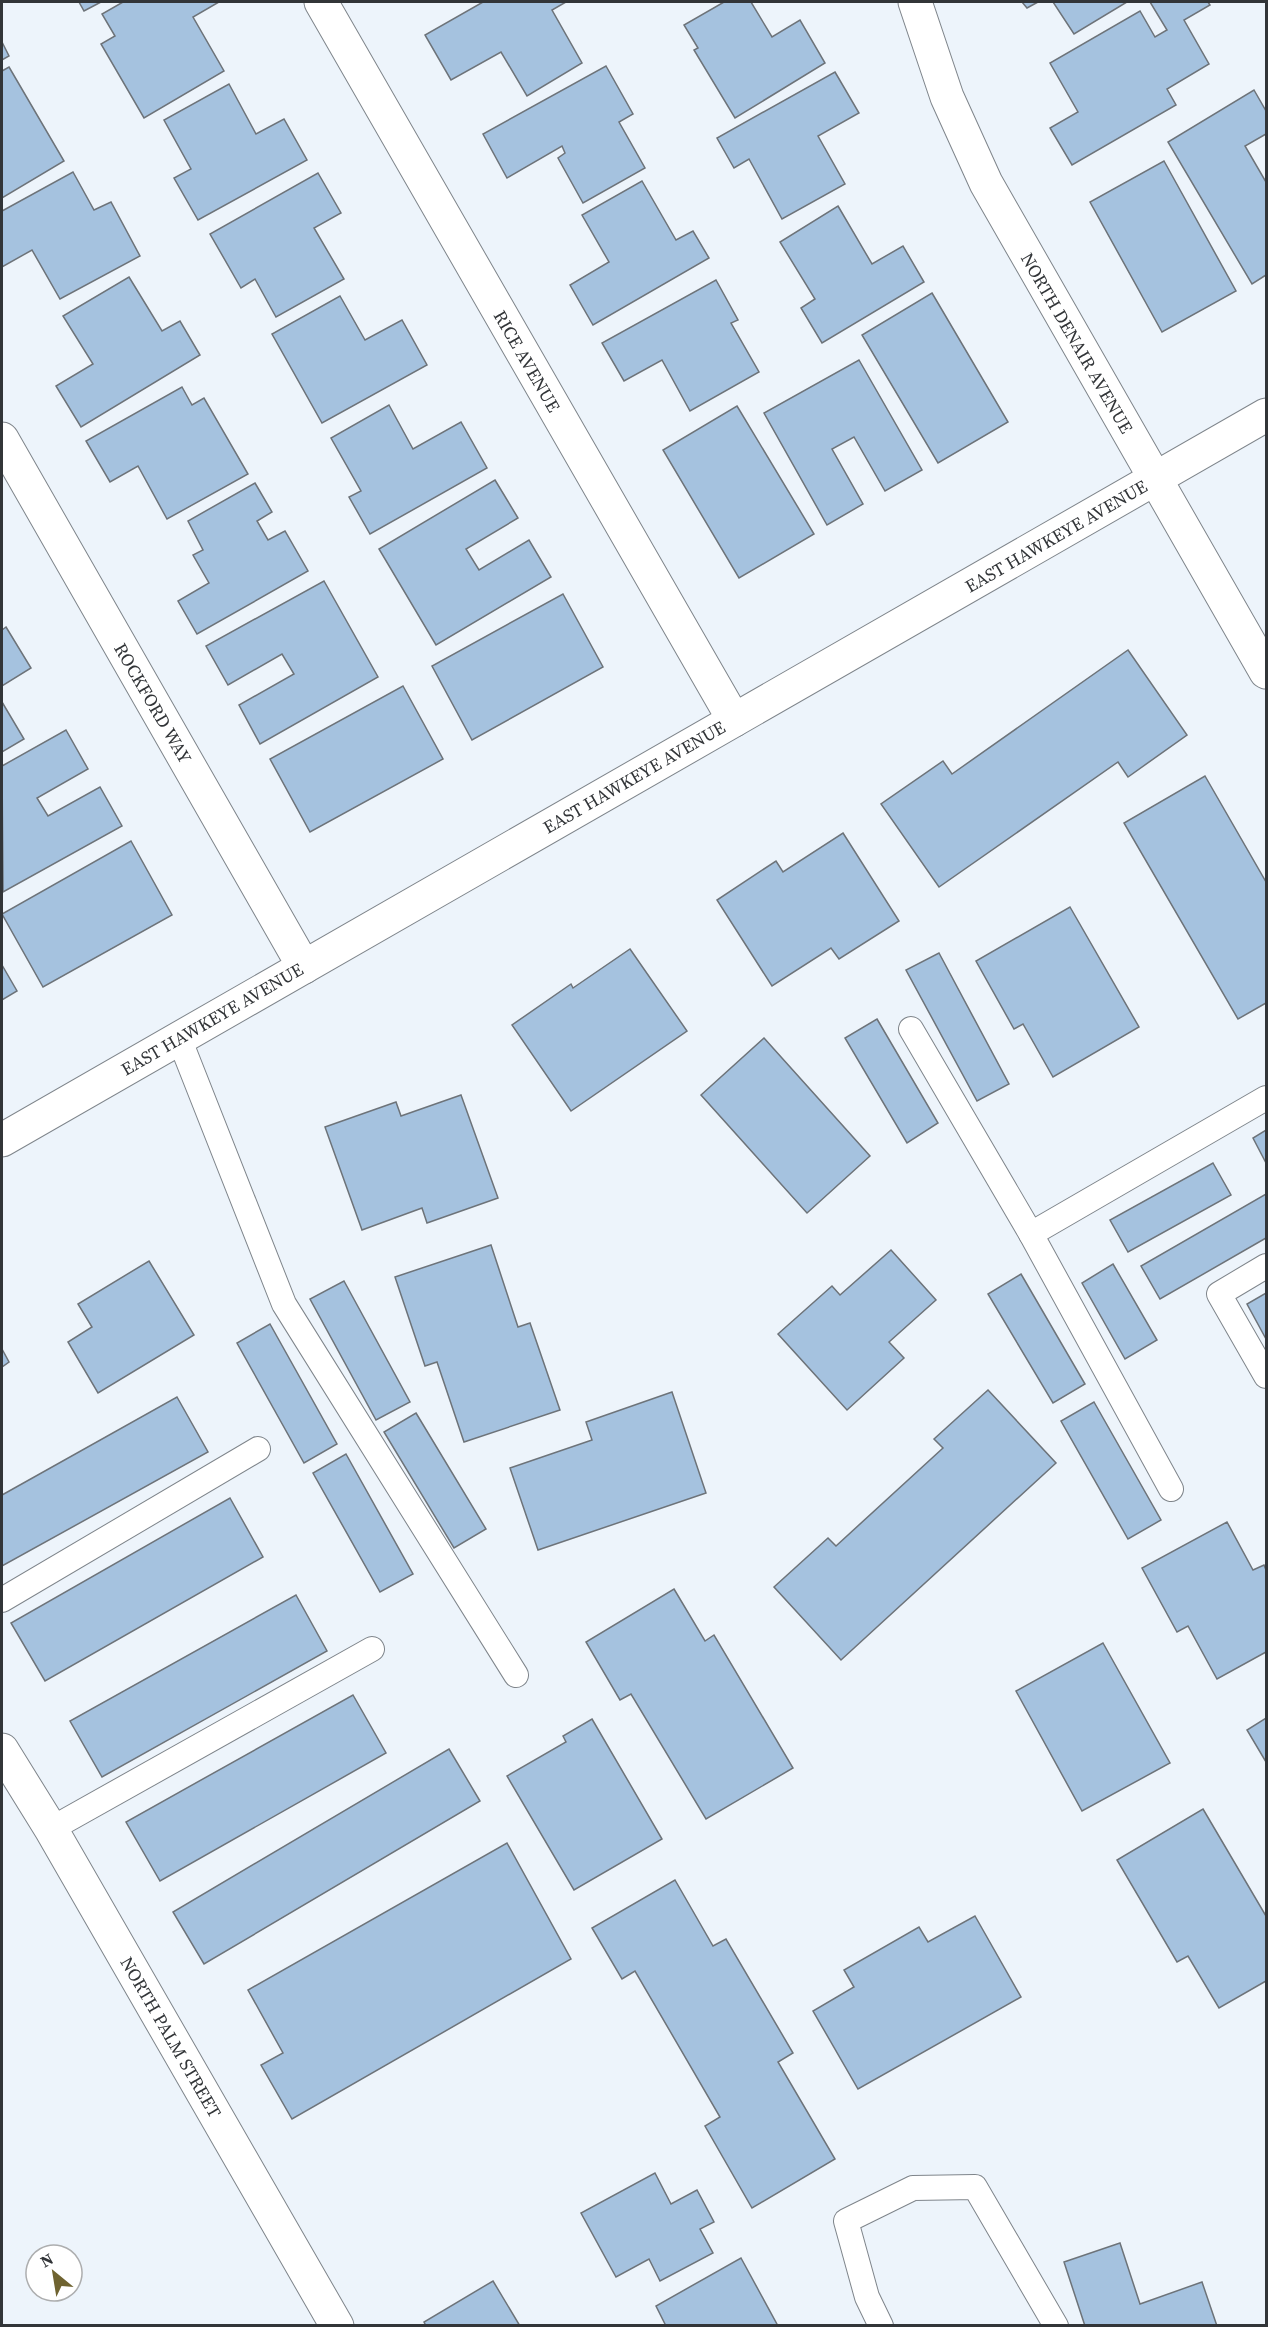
<svg xmlns="http://www.w3.org/2000/svg" width="1268" height="2327" font-family="'Source Serif 4',serif">
	<rect width="100%" height="100%" fill="#edf4fb"/>
	<g fill="#a5c2df" stroke="#6d7379" stroke-width="1.5">
		<polygon points="79,2 101,2 84,11"/>
		<polygon points="123,2 219,2 193,17 224,71 144,118 101,44 115,36 102,14"/>
		<polygon points="483,2 566,2 552,10 582,63 527,96 501,52 451,80 425,35"/>
		<polygon points="724,2 751,2 772,37 800,20 825,63 735,118 694,50 698,48 684,25"/>
		<polygon points="1022,2 1038,2 1027,8"/>
		<polygon points="1053,2 1127,2 1074,34"/>
		<polygon points="1150,2 1208,2 1210,5 1184,20 1209,64 1167,89 1176,105 1072,165 1050,128 1078,112 1050,63 1140,11 1155,37 1167,30"/>
		<polygon points="2,42 9,56 2,60"/>
		<polygon points="606,66 633,114 619,122 645,168 583,203 558,158 565,153 562,146 507,178 483,134"/>
		<polygon points="9,67 64,161 2,198 2,71"/>
		<polygon points="835,72 859,113 818,136 845,184 782,219 749,159 734,168 717,138"/>
		<polygon points="229,84 256,134 284,119 307,160 198,220 174,178 191,169 164,120"/>
		<polygon points="1254,90 1266,111 1266,134 1245,146 1266,182 1266,275 1252,284 1168,142"/>
		<polygon points="1164,161 1236,291 1162,332 1090,202"/>
		<polygon points="73,172 94,210 111,202 140,256 60,299 32,250 2,267 2,211"/>
		<polygon points="318,173 341,213 314,228 344,279 276,317 255,279 241,288 210,234"/>
		<polygon points="642,181 676,240 693,231 709,258 593,325 570,285 609,262 582,215"/>
		<polygon points="838,206 872,264 903,246 924,282 822,343 801,308 815,299 780,242"/>
		<polygon points="129,277 162,331 180,321 200,355 81,427 56,386 93,364 63,316"/>
		<polygon points="716,280 738,320 731,323 759,372 690,411 662,360 624,381 602,343"/>
		<polygon points="932,293 1008,422 938,463 862,335"/>
		<polygon points="340,296 365,340 402,320 427,365 322,423 272,334"/>
		<polygon points="859,360 922,470 885,491 854,437 832,449 863,504 827,525 764,413"/>
		<polygon points="182,387 192,405 204,398 248,474 167,519 138,466 110,482 86,441"/>
		<polygon points="389,405 413,449 461,422 487,468 370,534 349,497 361,491 331,438"/>
		<polygon points="737,406 814,534 739,578 663,450"/>
		<polygon points="495,480 518,518 466,549 479,570 529,540 551,577 436,645 379,549"/>
		<polygon points="255,483 272,512 257,521 268,540 285,531 308,571 197,634 178,601 209,583 193,555 203,550 188,521"/>
		<polygon points="324,581 378,677 260,744 239,705 294,674 282,654 228,685 206,646"/>
		<polygon points="563,594 603,667 472,740 432,666"/>
		<polygon points="6,627 31,668 2,686 2,630"/>
		<polygon points="1128,650 1187,735 1128,777 1118,762 939,887 881,804 943,761 952,774"/>
		<polygon points="403,686 443,759 310,832 270,759"/>
		<polygon points="2,702 24,739 2,752"/>
		<polygon points="66,730 88,769 37,798 48,816 100,787 122,826 3,892 2,766"/>
		<polygon points="1205,776 1266,882 1266,1003 1238,1019 1124,823"/>
		<polygon points="843,833 899,921 839,959 831,948 772,986 717,900 776,861 783,872"/>
		<polygon points="131,841 172,915 43,987 2,914"/>
		<polygon points="1070,907 1139,1027 1053,1077 1023,1024 1014,1029 976,961"/>
		<polygon points="630,949 687,1031 571,1111 512,1025 571,984 573,988"/>
		<polygon points="939,953 1009,1084 977,1101 906,970"/>
		<polygon points="2,965 17,991 2,1000"/>
		<polygon points="877,1019 938,1123 907,1143 845,1038"/>
		<polygon points="764,1038 870,1156 807,1213 701,1095"/>
		<polygon points="461,1095 498,1198 427,1223 422,1208 362,1230 325,1127 396,1102 401,1116"/>
		<polygon points="1266,1130 1266,1163 1253,1138"/>
		<polygon points="1213,1163 1231,1195 1128,1252 1110,1220"/>
		<polygon points="1266,1194 1266,1238 1160,1299 1141,1266"/>
		<polygon points="491,1245 518,1327 530,1323 560,1410 464,1442 437,1362 425,1366 395,1277"/>
		<polygon points="891,1250 936,1300 889,1342 904,1358 847,1410 778,1334 832,1286 840,1295"/>
		<polygon points="149,1261 194,1335 98,1393 68,1342 92,1327 78,1304"/>
		<polygon points="1113,1264 1157,1340 1125,1359 1082,1283"/>
		<polygon points="1021,1274 1085,1384 1053,1403 988,1294"/>
		<polygon points="344,1281 410,1402 376,1420 310,1299"/>
		<polygon points="1266,1293 1266,1339 1247,1304"/>
		<polygon points="270,1324 337,1444 304,1463 237,1343"/>
		<polygon points="2,1349 9,1362 2,1367"/>
		<polygon points="988,1390 1056,1463 841,1660 774,1587 828,1538 836,1546 943,1448 934,1439"/>
		<polygon points="672,1392 706,1493 538,1550 510,1468 592,1440 586,1422"/>
		<polygon points="177,1397 208,1452 2,1566 2,1495"/>
		<polygon points="1094,1402 1161,1520 1128,1539 1061,1421"/>
		<polygon points="416,1413 486,1529 454,1548 384,1432"/>
		<polygon points="346,1454 413,1574 380,1592 313,1473"/>
		<polygon points="230,1498 263,1557 45,1681 11,1623"/>
		<polygon points="1227,1522 1253,1570 1264,1565 1266,1570 1266,1652 1217,1679 1188,1626 1177,1632 1142,1568"/>
		<polygon points="674,1589 705,1641 714,1635 793,1768 706,1819 631,1694 620,1700 586,1642"/>
		<polygon points="296,1595 327,1651 102,1777 70,1721"/>
		<polygon points="1103,1643 1170,1763 1082,1811 1016,1691"/>
		<polygon points="353,1695 386,1753 160,1881 126,1822"/>
		<polygon points="1266,1718 1266,1762 1247,1730"/>
		<polygon points="592,1719 662,1839 574,1890 507,1776 566,1742 563,1736"/>
		<polygon points="449,1749 480,1801 204,1964 173,1912"/>
		<polygon points="1203,1809 1266,1916 1266,1981 1219,2008 1188,1956 1177,1962 1117,1860"/>
		<polygon points="507,1843 571,1959 292,2119 261,2065 283,2053 248,1990"/>
		<polygon points="675,1880 713,1946 726,1939 793,2053 778,2062 835,2159 752,2208 705,2126 720,2117 635,1971 622,1979 592,1928"/>
		<polygon points="975,1916 1021,1997 858,2089 813,2011 854,1987 844,1970 919,1927 928,1942"/>
		<polygon points="655,2173 671,2204 697,2190 714,2222 700,2229 713,2253 660,2281 649,2259 616,2277 581,2213"/>
		<polygon points="1120,2243 1140,2304 1202,2282 1217,2326 1085,2326 1064,2262"/>
		<polygon points="741,2258 778,2326 666,2326 656,2306"/>
		<polygon points="493,2281 520,2326 426,2326 424,2322"/>
	</g>
	<g fill="none" stroke-linecap="round" stroke-linejoin="round">
		<defs>
			<g id="service">
				<polyline points="911,1029 1031,1234"/>
				<polyline points="179,1038 284,1304 516,1675"/>
				<polyline points="1266,1266 1219,1294 1266,1376"/>
				<polyline points="1171,1489 1031,1234 1266,1098"/>
				<polyline points="2,1600 258,1449"/>
				<polyline points="51,1829 372,1649"/>
				<polyline points="881,2326 867,2297 846,2221 913,2188 975,2187 1056,2326"/>
			</g>
			<g id="minor">
				<polyline points="321,2 734,720"/>
				<polyline points="915,2 947,97 986,183 1266,672"/>
				<polyline points="2,439 304,967"/>
				<polyline points="2,1750 51,1829 337,2326"/>
			</g>
			<polyline id="tertiary" points="2,1140 1266,415"/>
		</defs>
		<use href="#service" stroke="#7f858b" stroke-width="26"/>
		<use href="#minor" stroke="#7f858b" stroke-width="35"/>
		<use href="#tertiary" stroke="#7f858b" stroke-width="35"/>
		<use href="#service" stroke="#fff" stroke-width="24"/>
		<use href="#minor" stroke="#fff" stroke-width="33"/>
		<use href="#tertiary" stroke="#fff" stroke-width="33"/>
	</g>
	<g text-anchor="middle" dominant-baseline="central" stroke-width="4.5" stroke-linejoin="round" paint-order="stroke">
		<g font-size="18" fill="#323538" stroke="#fff">
			<text transform="translate(1077 343) rotate(60)">NORTH DENAIR AVENUE</text>
			<text transform="translate(527 361) rotate(60)">RICE AVENUE</text>
			<text transform="translate(1056 536) rotate(-30)">EAST HAWKEYE AVENUE</text>
			<text transform="translate(153 703) rotate(60)">ROCKFORD WAY</text>
			<text transform="translate(634 777) rotate(-30)">EAST HAWKEYE AVENUE</text>
			<text transform="translate(212 1019) rotate(-30)">EAST HAWKEYE AVENUE</text>
			<text transform="translate(171 2037) rotate(60)">NORTH PALM STREET</text>
		</g>
	</g>
	<rect width="1268" height="2327" fill="none" stroke="#323538" stroke-width="6"/>
	<g transform="translate(54 2273) rotate(330)"><circle r="28" fill="#ffffff" stroke="#adaeaf" stroke-width="1.5"/>
	<path d="M0-4.5L10 22L0 15L-10 22Z" fill="#6f6330"/>
	<text y="-9" font-size="16" font-weight="bold" text-anchor="middle" fill="#323538">N</text>
	</g>
</svg>
